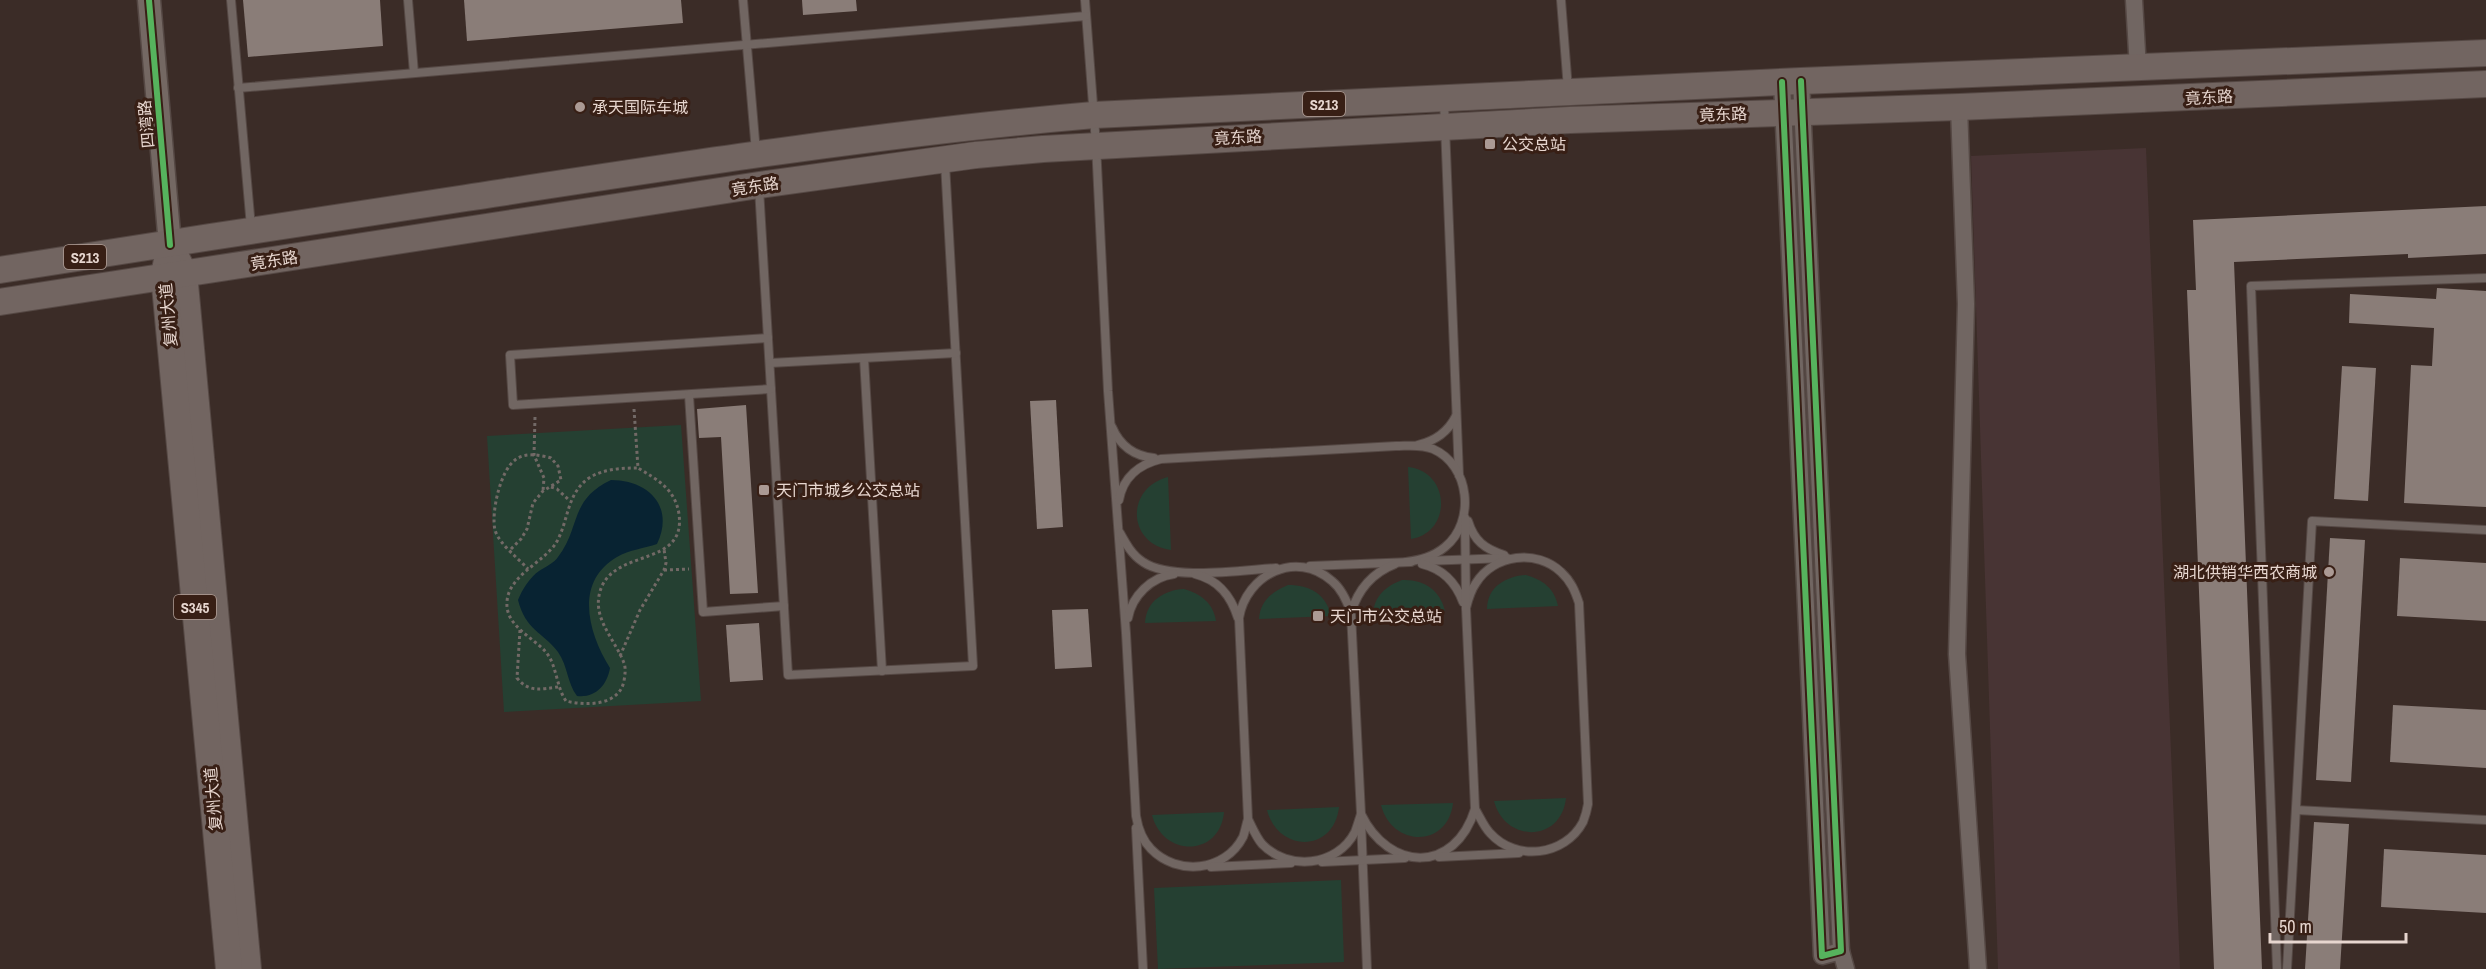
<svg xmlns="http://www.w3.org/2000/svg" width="2486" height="969" font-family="'Archivo Narrow','Noto Sans SC',sans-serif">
	<rect width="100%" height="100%" fill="#3b2c27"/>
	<polygon fill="#483434" points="2146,148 2180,969 1998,969 1971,156"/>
	<g fill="#254032">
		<polygon points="681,425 701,701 504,712 487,436"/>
		<path d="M1408 467C1450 471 1453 532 1411 539Z"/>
		<path d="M1168 477 1171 550C1127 544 1125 488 1168 477Z"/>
		<path d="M1526 575C1543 580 1554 588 1558 606L1487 609C1487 587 1506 576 1526 575Z"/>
		<path d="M1402 580C1424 579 1440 590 1445 611L1373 614C1374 596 1386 586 1402 580Z"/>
		<path d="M1288 585C1310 585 1326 594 1331 616L1259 619C1260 601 1273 591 1288 585Z"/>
		<path d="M1184 589C1201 594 1213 603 1216 621L1145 623C1146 601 1164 590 1184 589Z"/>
		<path d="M1566 798C1561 843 1505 843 1494 801Z"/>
		<path d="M1453 803C1448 848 1392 848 1381 805Z"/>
		<path d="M1339 807C1334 853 1278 853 1267 810Z"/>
		<path d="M1224 812C1220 857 1163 858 1152 815Z"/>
		<polygon points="1341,880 1344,962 1158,969 1154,888"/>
	</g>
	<path fill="#082332" d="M611 480C648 480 675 506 657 544 645 548 629 550 617 557 574 582 588 633 610 668 607 685 596 698 577 696 567 683 568 666 558 652 542 631 526 631 518 600 522 590 530 577 539 571 545 567 554 563 558 557 581 527 569 500 611 480Z"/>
	<g fill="#8a7d78">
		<polygon points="243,0 380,0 383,46 248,57"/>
		<polygon points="464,0 681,0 683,23 467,41"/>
		<polygon points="802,0 856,0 857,11 803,15"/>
		<polygon points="2486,206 2486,254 2408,258 2408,254 2234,262 2262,969 2214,969 2187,290 2196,290 2193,220"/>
		<polygon points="2437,288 2486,291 2486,507 2404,503 2411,365 2432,366 2434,328 2349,323 2350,294 2436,299"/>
		<polygon points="2342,366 2376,368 2368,501 2334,499"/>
		<polygon points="1056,400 1063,527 1037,529 1030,401"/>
		<polygon points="746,405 758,593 730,594 721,437 699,438 697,409"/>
		<polygon points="2330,538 2365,540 2351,782 2316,780"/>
		<polygon points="2400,558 2486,563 2486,621 2397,616"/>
		<polygon points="1088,609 1092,667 1055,669 1052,610"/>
		<polygon points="759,623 763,680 730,682 726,625"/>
		<polygon points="2393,705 2486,710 2486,768 2390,762"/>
		<polygon points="2314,822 2349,824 2340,969 2305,969"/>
		<polygon points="2384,849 2486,855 2486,913 2381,907"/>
	</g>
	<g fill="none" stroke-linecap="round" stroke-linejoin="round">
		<defs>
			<g id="lane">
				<polyline points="231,0 251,227"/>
				<polyline points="408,0 414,73"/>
				<polyline points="743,0 756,152"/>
				<path d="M1085 0 1096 144 1108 391 1126 633 1136 816C1138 828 1142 840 1151 849 1177 876 1225 872 1243 837 1245 832 1246 825 1248 819L1239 618C1246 575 1296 549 1332 581 1342 589 1347 601 1351 613L1361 814C1359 820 1357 827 1355 832 1337 867 1288 871 1262 844 1256 837 1252 827 1248 819"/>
				<polyline points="1561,0 1568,89"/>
				<polyline points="238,88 1086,16"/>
				<polyline points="1444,101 1459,475"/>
				<polyline points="759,188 788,675 973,666 945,163"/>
				<polyline points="768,338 510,355 513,405 771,389"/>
				<polyline points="864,358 882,671"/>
				<polyline points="770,363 956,353"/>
				<polyline points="689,395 703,612 784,606"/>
				<path d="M1112 427C1120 446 1134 456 1154 458"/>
				<path d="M1418 445C1435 441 1448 432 1456 416"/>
				<path d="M1119 500C1123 477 1140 464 1161 459L1396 446C1408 446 1421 444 1433 449 1470 465 1476 522 1445 547 1433 557 1420 560 1406 562"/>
				<path d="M1468 521C1474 541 1485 549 1504 555"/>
				<path d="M1120 533C1126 544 1132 555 1143 562 1171 581 1242 570 1276 568"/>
				<polyline points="1424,561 1507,558"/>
				<path d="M1422 564C1443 569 1456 583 1463 602"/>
				<polyline points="1310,566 1411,562"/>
				<path d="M1195 574C1219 580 1231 596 1238 618"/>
				<path d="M1466 608C1468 600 1471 590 1476 583 1494 554 1537 549 1561 572 1571 581 1575 591 1579 603L1588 804C1587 810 1585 817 1583 822 1565 856 1516 862 1490 833 1484 827 1480 817 1475 809"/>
				<path d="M1351 613C1358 589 1372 573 1395 564"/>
				<path d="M1128 618C1132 596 1151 577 1174 574"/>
				<polyline points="2296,810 2486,820"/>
				<path d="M1361 814C1389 872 1455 874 1475 809L1466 608 1465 518"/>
				<polyline points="1361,820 1367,969"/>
				<polyline points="1136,828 1143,969"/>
				<polyline points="1439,857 1519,853"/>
				<polyline points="1322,862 1405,858"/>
				<polyline points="1211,867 1291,863"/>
				<polyline points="2277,969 2251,286 2486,278"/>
				<polyline points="2287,969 2312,521 2486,530"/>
			</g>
			<g id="street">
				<polyline points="2134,0 2138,69"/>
				<polyline points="1782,82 1822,956 1841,951 1801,81"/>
				<polyline points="1959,107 1966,304 1957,654 1978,969"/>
				<polyline points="1841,951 1846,969"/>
			</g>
			<polyline id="secondary" points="149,0 170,245"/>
			<g id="primary">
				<polyline points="177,259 184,273 248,969"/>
				<polyline points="167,260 164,275 229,969"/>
				<path d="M0 270C155 245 311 222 466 198 675 166 884 133 1094 115L1801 81 2486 53"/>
				<polyline points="0,302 759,185 976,155 1043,149 1570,120 1959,107 2486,84"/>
			</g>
		</defs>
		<use href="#lane" stroke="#554844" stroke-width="10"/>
		<use href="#street" stroke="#554844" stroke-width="19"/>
		<use href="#secondary" stroke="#554844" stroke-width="25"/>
		<use href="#primary" stroke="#554844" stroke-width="28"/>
		<g stroke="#726966" stroke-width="3" stroke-dasharray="3 3" stroke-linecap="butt">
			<path d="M634 409 638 468C658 480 675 489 679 514 686 566 619 549 602 586 589 616 614 637 624 663 626 669 625 674 624 681 619 706 586 706 566 701 556 687 557 664 545 651 532 637 505 625 507 602 508 576 544 562 556 543 569 521 566 494 589 478 603 469 621 468 638 468"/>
			<polyline points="535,417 534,455 544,478 543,491"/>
			<polyline points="551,487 557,489 570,501"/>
			<path d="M511 549 521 539 527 529 533 503 543 491 561 480 558 466 551 458C540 455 525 452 515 460 500 471 491 513 495 530 499 544 518 558 528 569"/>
			<polyline points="664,570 689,569"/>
			<path d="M520 630 517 678C529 693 541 689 558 687"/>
			<polyline points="620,656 640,610 664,570 666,563 664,549"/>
		</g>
		<use href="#lane" stroke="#716662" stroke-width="8"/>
		<use href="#street" stroke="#716662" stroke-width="16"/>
		<use href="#secondary" stroke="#746863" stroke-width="22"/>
		<use href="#primary" stroke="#726561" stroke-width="26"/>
		<defs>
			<g id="cycleway">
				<polyline points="149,0 170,245"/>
				<polyline points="1782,82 1822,956 1841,951 1801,81"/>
			</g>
		</defs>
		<use href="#cycleway" stroke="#381f15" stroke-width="10"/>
		<use href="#cycleway" stroke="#56b35d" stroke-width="6"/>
	</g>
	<g fill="#ab9a94" stroke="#381f15" stroke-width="2">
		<circle cx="580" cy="107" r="6"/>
		<rect x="1484" y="138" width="12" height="12" rx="3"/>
		<rect x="758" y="484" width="12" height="12" rx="3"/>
		<circle cx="2329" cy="572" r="6"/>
		<rect x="1312" y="610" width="12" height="12" rx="3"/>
	</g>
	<g text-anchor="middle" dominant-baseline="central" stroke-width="6" stroke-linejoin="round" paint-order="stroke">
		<g fill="#381f15" stroke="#b29f97" stroke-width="1.5">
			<rect x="1303" y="92" width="42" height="24" rx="4.5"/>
			<rect x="64" y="245" width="42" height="24" rx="4.5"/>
			<rect x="174" y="595" width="42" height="24" rx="4.5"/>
		</g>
		<g font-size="15" font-weight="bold" fill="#e7d6cf">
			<text x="1324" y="104">S213</text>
			<text x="85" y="257">S213</text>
			<text x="195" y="607">S345</text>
		</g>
		<g font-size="16" fill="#e7d6cf" stroke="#381f15">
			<text transform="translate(2209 97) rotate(-3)">竟东路</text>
			<text transform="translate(1723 114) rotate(-2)">竟东路</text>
			<text transform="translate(146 124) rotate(-95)">四湾路</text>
			<text transform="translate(1238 137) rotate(-3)">竟东路</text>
			<text transform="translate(755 186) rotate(-9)">竟东路</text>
			<text transform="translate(274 260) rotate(-9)">竟东路</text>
			<text transform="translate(168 315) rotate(-95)">复州大道</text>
			<text transform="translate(213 799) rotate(-95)">复州大道</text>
		</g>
		<g font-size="16" fill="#e7d6cf" stroke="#381f15" text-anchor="start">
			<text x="592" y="107">承天国际车城</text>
			<text x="1502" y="144">公交总站</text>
			<text x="776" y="490">天门市城乡公交总站</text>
			<text x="2317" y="572" text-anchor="end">湖北供销华西农商城</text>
			<text x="1330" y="616">天门市公交总站</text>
		</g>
	</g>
	<path d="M2270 933v9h136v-9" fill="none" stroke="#e7d6cf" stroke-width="3"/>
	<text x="2279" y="933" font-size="18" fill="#e7d6cf" stroke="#381f15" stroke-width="4.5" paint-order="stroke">50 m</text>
</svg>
